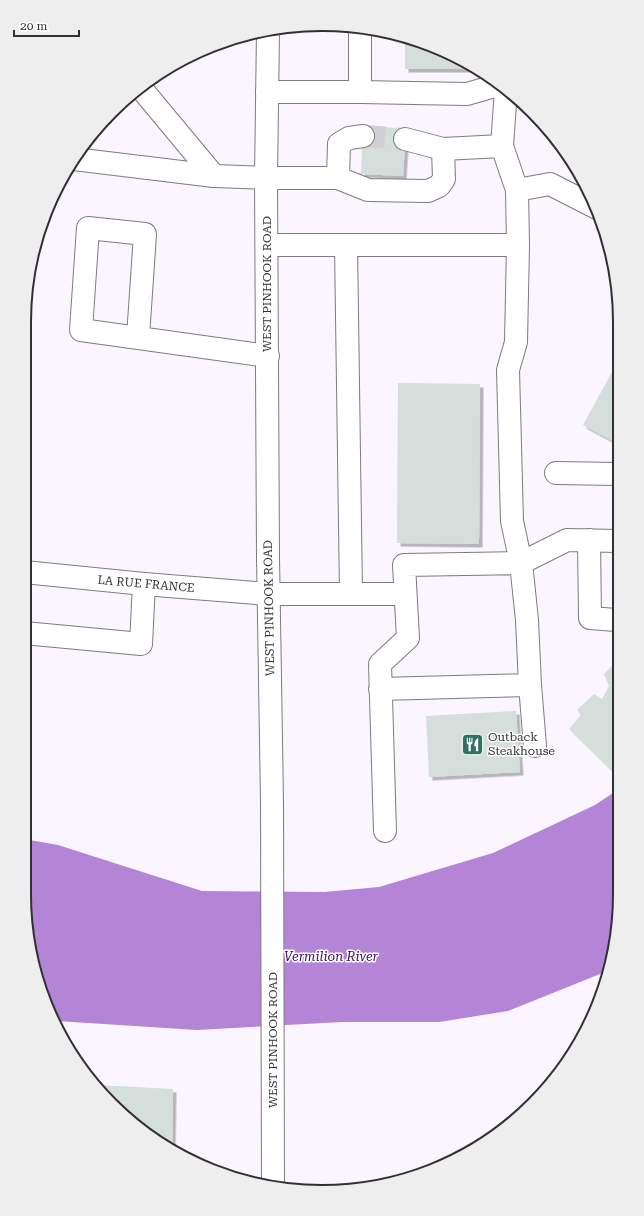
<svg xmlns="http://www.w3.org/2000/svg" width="644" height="1216" font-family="'Roboto Serif',serif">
	<defs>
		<filter id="shadow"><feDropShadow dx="3.5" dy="3.5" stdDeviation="0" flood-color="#0004"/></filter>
	</defs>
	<rect width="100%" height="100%" fill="#faf5fe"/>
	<polygon fill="#b485d7" points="619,789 619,913 610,970 508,1011 439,1022 342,1022 197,1030 57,1021 40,990 24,894 24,839 58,845 202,891 324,892 379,887 493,853 595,805"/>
	<g fill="#d4dfdb" filter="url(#shadow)">
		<polygon points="405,36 454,55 475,69 405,69"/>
		<polygon points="363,125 406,129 403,176 361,174"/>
		<polygon points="618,361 618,444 583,425"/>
		<polygon points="398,383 480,384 479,544 397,543"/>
		<polygon points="619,658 619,764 612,771 569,729 581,715 577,710 594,694 602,699 609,686 604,674"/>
		<polygon points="516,711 520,772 429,777 426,716"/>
		<polygon points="96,1085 173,1089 172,1149 157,1142"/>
	</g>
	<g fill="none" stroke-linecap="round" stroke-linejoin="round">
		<polyline stroke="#d2ced5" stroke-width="22" stroke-dasharray="22 11" stroke-linecap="butt" points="363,136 405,139"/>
		<defs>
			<g id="minor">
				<polyline points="140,87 214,176"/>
				<polyline points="267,92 360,92 467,94 498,85"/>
				<polyline points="360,92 360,28"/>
				<polyline points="405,139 443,149"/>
				<polyline points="502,146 506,89"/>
				<polyline points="74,159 214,176 266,178 338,178 368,190 428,191 439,186 444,179 443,149 502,146 517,190"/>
				<polyline points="338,178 339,144 349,138 363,136"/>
				<polyline points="597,208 550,184 517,190 518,245 516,342 508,370 512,521 521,563 567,540 618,541"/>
				<polyline points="267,245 518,245"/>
				<polyline points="346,245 351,594"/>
				<polyline points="138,337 145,234 88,228 81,330 268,356"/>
				<polyline points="556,473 618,474"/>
				<polyline points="589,540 590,618 616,620 618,618"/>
				<polyline points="24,572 144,584 268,594 405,594"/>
				<polyline points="24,633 141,644 144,584"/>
				<polyline points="530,685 535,746"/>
				<polyline points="380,689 530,685 527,620 521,563 404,565 408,638 380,664 385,831"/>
			</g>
			<polyline id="major" points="268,30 266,178 268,557 272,801 273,1187"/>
		</defs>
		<use href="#minor" stroke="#7e7a81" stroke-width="24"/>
		<use href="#major" stroke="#7e7a81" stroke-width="24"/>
		<use href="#minor" stroke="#fff" stroke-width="22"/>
		<use href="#major" stroke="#fff" stroke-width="22"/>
	</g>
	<defs>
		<symbol id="restaurant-square" viewBox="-11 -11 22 22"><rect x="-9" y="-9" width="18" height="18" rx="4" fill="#2f7162" stroke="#fff"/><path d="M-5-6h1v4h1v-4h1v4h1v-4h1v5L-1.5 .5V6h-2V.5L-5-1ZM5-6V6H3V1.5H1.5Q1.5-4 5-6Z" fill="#fff"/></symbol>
	</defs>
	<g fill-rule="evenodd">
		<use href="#restaurant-square" x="460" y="732" width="25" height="25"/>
	</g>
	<g text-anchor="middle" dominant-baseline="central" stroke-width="3" stroke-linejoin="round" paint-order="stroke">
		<g font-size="12" fill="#323033" stroke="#fff">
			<text transform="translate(267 284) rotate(-90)">WEST PINHOOK ROAD</text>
			<text transform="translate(146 584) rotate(5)">LA RUE FRANCE</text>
			<text transform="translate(269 608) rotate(-91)">WEST PINHOOK ROAD</text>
			<text transform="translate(273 1040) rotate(-90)">WEST PINHOOK ROAD</text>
		</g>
		<g font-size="12" fill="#323033" stroke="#fff" text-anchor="start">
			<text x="488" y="737">Outback<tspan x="488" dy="14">Steakhouse</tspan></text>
		</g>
		<g font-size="13" font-style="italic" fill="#3c0b56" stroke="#fff">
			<text x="331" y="956">Vermilion River</text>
		</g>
	</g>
	<path d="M0 0H644V1216H0ZM322 31H322A291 291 0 0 1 613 322V894A291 291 0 0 1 322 1185H322A291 291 0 0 1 31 894V322A291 291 0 0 1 322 31Z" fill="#efeeef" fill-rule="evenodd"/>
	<path fill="none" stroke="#323033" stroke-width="2" d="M322 31H322A291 291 0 0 1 613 322V894A291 291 0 0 1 322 1185H322A291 291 0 0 1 31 894V322A291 291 0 0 1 322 31Z"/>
	<path d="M14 30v6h65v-6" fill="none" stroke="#323033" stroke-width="2"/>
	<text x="20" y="30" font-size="12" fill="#323033" stroke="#ffffff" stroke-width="3" paint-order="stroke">20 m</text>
</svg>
